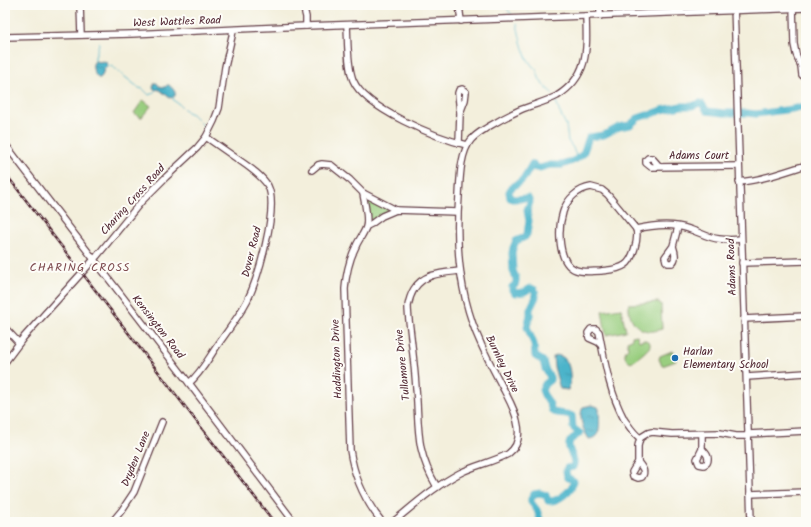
<svg xmlns="http://www.w3.org/2000/svg" width="811" height="527" font-family="Kalam,sans-serif">
	<defs>
		<pattern id="water-ripples" width="26" height="14" patternUnits="userSpaceOnUse"><rect width="26" height="14" fill="#4bb4ca"/><path d="M2 4q2-2 4 0t4 0M15 11q2-2 4 0t4 0" fill="none" stroke="#4092a4"/></pattern>
	</defs>
	<rect width="100%" height="100%" fill="#fdfcf7"/>
	<filter id="ink" filterUnits="userSpaceOnUse"><feTurbulence type="fractalNoise" baseFrequency=".025" numOctaves="2"/><feDisplacementMap in="SourceGraphic" scale="8" xChannelSelector="R" yChannelSelector="G"/><feConvolveMatrix kernelMatrix="1 2 1 2 8 2 1 2 1" color-interpolation-filters="sRGB"/></filter>
	<filter id="wash" filterUnits="userSpaceOnUse"><feTurbulence type="fractalNoise" baseFrequency=".012" numOctaves="4" result="noise"/><feDisplacementMap in="SourceGraphic" scale="16" xChannelSelector="R" yChannelSelector="G"/><feGaussianBlur stdDeviation="0.9" result="paint"/><feColorMatrix in="noise" values="0 0 0 0 0 0 0 0 0 0 0 0 0 0 0 0 0 1.4 0 .05"/><feComposite in="paint" operator="in"/></filter>
	<g filter="url(#wash)">
		<rect width="100%" height="100%" fill="#f3efdc"/>
		<g fill="#99ce7f" stroke="#727655">
			<polygon points="143,100 151,106 141,118 134,113"/>
			<polygon points="367,197 390,210 369,222 366,198"/>
			<path d="M658 302 661 304 662 329C658 330 653 332 649 331 635 330 628 317 629 304Z"/>
			<polygon points="621,308 626,331 606,335 602,311"/>
			<path d="M637 335 639 341 643 340H646L650 343C650 344 650 345 650 346 649 349 635 361 631 362L626 359C624 354 625 351 628 348L627 341 632 339V336Z"/>
			<polygon points="672,351 675,353 677,358 675,359 676,361 662,366 659,359 660,356"/>
		</g>
		<g fill="url(#water-ripples)" stroke="#4a6a7a">
			<path d="M96 61 98 62 104 61 107 63V67L104 69 102 76 100 78H98C94 74 91 66 94 62Z"/>
			<path d="M155 83H157L159 86 165 87 167 85H169C174 89 180 97 170 98L160 90 154 89 153 87Z"/>
			<path d="M556 355C557 355 563 357 563 357 571 363 572 382 568 390L560 389 554 367 553 357Z"/>
			<path d="M592 405 598 407 599 409C599 420 603 438 589 439 583 430 578 417 583 407Z"/>
		</g>
		<g fill="none" stroke-linecap="round" stroke-linejoin="round">
			<g stroke="#4bb4ca" stroke-width="1">
				<polyline points="504,5 512,15"/>
				<path d="M517 24C521 40 523 60 537 70L539 78 543 85 553 94"/>
				<path d="M95 61C94 54 99 49 99 42"/>
				<polyline points="107,66 111,66 115,69 139,88 143,89 149,95 153,93 156,90"/>
				<polyline points="173,97 174,101 179,104 187,112 192,114 203,125 204,130"/>
				<polyline points="556,100 559,111 566,125 568,141 573,148 577,159"/>
			</g>
			<path stroke="#4bb4ca" stroke-width="7" d="M541 522 537 510 531 502V499L534 494 540 493 546 495 548 501C558 502 572 491 574 481L567 477 566 471 567 468 573 467C578 457 565 451 570 441 572 437 577 437 580 433L573 428 572 416C566 412 558 415 552 411L549 402 544 395 542 390 545 384 550 380V377L545 369 543 361 535 356 534 344 527 327 530 315V309L536 297 535 290 531 288 524 292 515 293 512 290V287L515 285 516 282V278L513 271 512 253 513 248 516 241 525 237 527 234 529 221 527 210 530 202 528 198 513 199 510 198 509 192C511 185 519 185 523 179 527 174 529 169 532 164L534 165 535 168H540L550 165H562L575 160 583 154 589 137 604 135 619 127 630 125 638 118 647 115H650L662 110 681 106H692L700 103 702 104 707 111 724 113H747L756 114 792 109 806 106"/>
		</g>
	</g>
	<g filter="url(#ink)">
		<g fill="none" stroke-linecap="round" stroke-linejoin="round">
			<defs>
				<g id="minor">
					<polyline points="80,5 81,35"/>
					<polyline points="303,5 306,17 306,26"/>
					<polyline points="459,5 461,21"/>
					<polyline points="600,5 600,16"/>
					<polyline points="734,5 751,522"/>
					<polyline points="793,5 794,44 796,54 801,66 802,75 806,78"/>
					<path d="M347 25C348 41 347 65 353 80 365 109 437 138 467 145"/>
					<polyline points="5,37 131,34 306,26 806,8"/>
					<polyline points="459,143 460,113 458,93 459,90 462,89 466,92 465,100 460,113"/>
					<polyline points="5,144 189,383 294,522"/>
					<polyline points="659,166 652,158 648,158 646,160 646,163 651,167 739,166"/>
					<polyline points="312,170 318,165 322,164 331,165 350,180 363,193 396,210"/>
					<path d="M739 182C762 180 784 172 806 165"/>
					<path d="M591 187 602 190 608 195 636 229C639 238 633 260 625 265 618 270 609 270 601 271 593 271 584 273 576 270 557 263 558 228 563 212 567 199 578 189 591 187Z"/>
					<path d="M363 193C364 202 369 218 366 227 364 233 360 238 357 244 350 258 346 273 345 289L350 450C354 477 365 501 382 522"/>
					<polyline points="367,226 371,224 382,216 396,210 457,212"/>
					<path d="M636 229C653 225 673 223 689 229 699 232 708 238 719 239 726 240 734 240 741 239"/>
					<path d="M673 246C675 252 677 259 672 263H668L666 261 665 257 673 246 678 227"/>
					<polyline points="742,263 806,261"/>
					<polyline points="744,319 806,316"/>
					<polyline points="5,328 19,343"/>
					<path d="M601 345 598 342 589 338 588 333 591 329H596L599 332C605 363 609 391 624 419 629 426 633 433 640 438"/>
					<polyline points="5,362 23,338 97,256 141,202 166,177 197,148 206,137 214,121 219,108 225,67 232,36 233,30"/>
					<polyline points="747,377 806,373"/>
					<path d="M189 383C200 374 207 361 215 349 226 333 238 318 247 301 258 279 279 208 268 186 262 175 246 165 236 158 226 151 216 144 206 137"/>
					<path d="M702 434V449L697 459 699 464 704 465 707 463C710 457 706 453 702 449"/>
					<polyline points="748,434 806,431"/>
					<path d="M638 462C642 467 646 471 642 477L638 478 633 476 632 472 638 462V446L640 438 648 433 652 432 672 434 720 433 736 436H748"/>
					<path d="M437 487C430 475 424 462 421 448 417 429 418 408 416 388 415 371 413 354 411 337 410 327 408 316 408 306 409 300 411 294 414 289 424 273 443 273 460 271"/>
					<polyline points="750,494 806,492"/>
					<polyline points="112,522 122,510 134,492 162,422"/>
					<path d="M393 522C414 505 435 486 460 473 476 465 493 462 508 454 519 446 520 433 517 421 515 410 509 400 504 390 496 375 488 360 481 344 459 297 455 247 459 196 460 179 460 153 471 140 476 134 482 131 488 127 498 121 509 115 520 110 532 105 545 102 557 96 589 76 587 50 586 16"/>
				</g>
			</defs>
			<use href="#minor" stroke="#633e46" stroke-width="8"/>
			<use href="#minor" stroke="#fff" stroke-width="5.5"/>
			<defs>
				<polyline id="rail" points="5,173 274,522"/>
			</defs>
			<use href="#rail" stroke="#4a1f2b" stroke-width="2.5"/>
			<use href="#rail" stroke="#fdfcf7" stroke-width="1" stroke-dasharray="3" stroke-linecap="butt"/>
		</g>
	</g>
	<circle fill="#1f6fb2" stroke="#fdfcf7" stroke-width="1.5" cx="675" cy="358" r="4"/>
	<g text-anchor="middle" dominant-baseline="central" stroke-width="4" stroke-linejoin="round" paint-order="stroke">
		<g font-size="11" fill="#4a1f2b" stroke="#fdfcf7">
			<text transform="translate(177 22) rotate(-2)">West Wattles Road</text>
			<text x="699" y="156">Adams Court</text>
			<text transform="translate(133 200) rotate(-48)">Charing Cross Road</text>
			<text transform="translate(252 252) rotate(-76)">Dover Road</text>
			<text transform="translate(732 267) rotate(-92)">Adams Road</text>
			<text transform="translate(158 327) rotate(52)">Kensington Road</text>
			<text transform="translate(337 359) rotate(-92)">Haddington Drive</text>
			<text transform="translate(502 364) rotate(64)">Burnley Drive</text>
			<text transform="translate(403 365) rotate(-96)">Tullamore Drive</text>
			<text transform="translate(136 459) rotate(-68)">Dryden Lane</text>
		</g>
		<g font-size="11" fill="#4a1f2b" stroke="#fdfcf7" text-anchor="start">
			<text x="683" y="352">Harlan<tspan x="683" dy="13">Elementary School</tspan></text>
		</g>
		<g font-size="12" letter-spacing="1" fill="#7f4c50" stroke="#fdfcf7">
			<text x="80" y="267">CHARING CROSS</text>
		</g>
	</g>
	<rect width="811" height="527" fill="none" stroke="#fdfcf7" stroke-width="20"/>
</svg>
